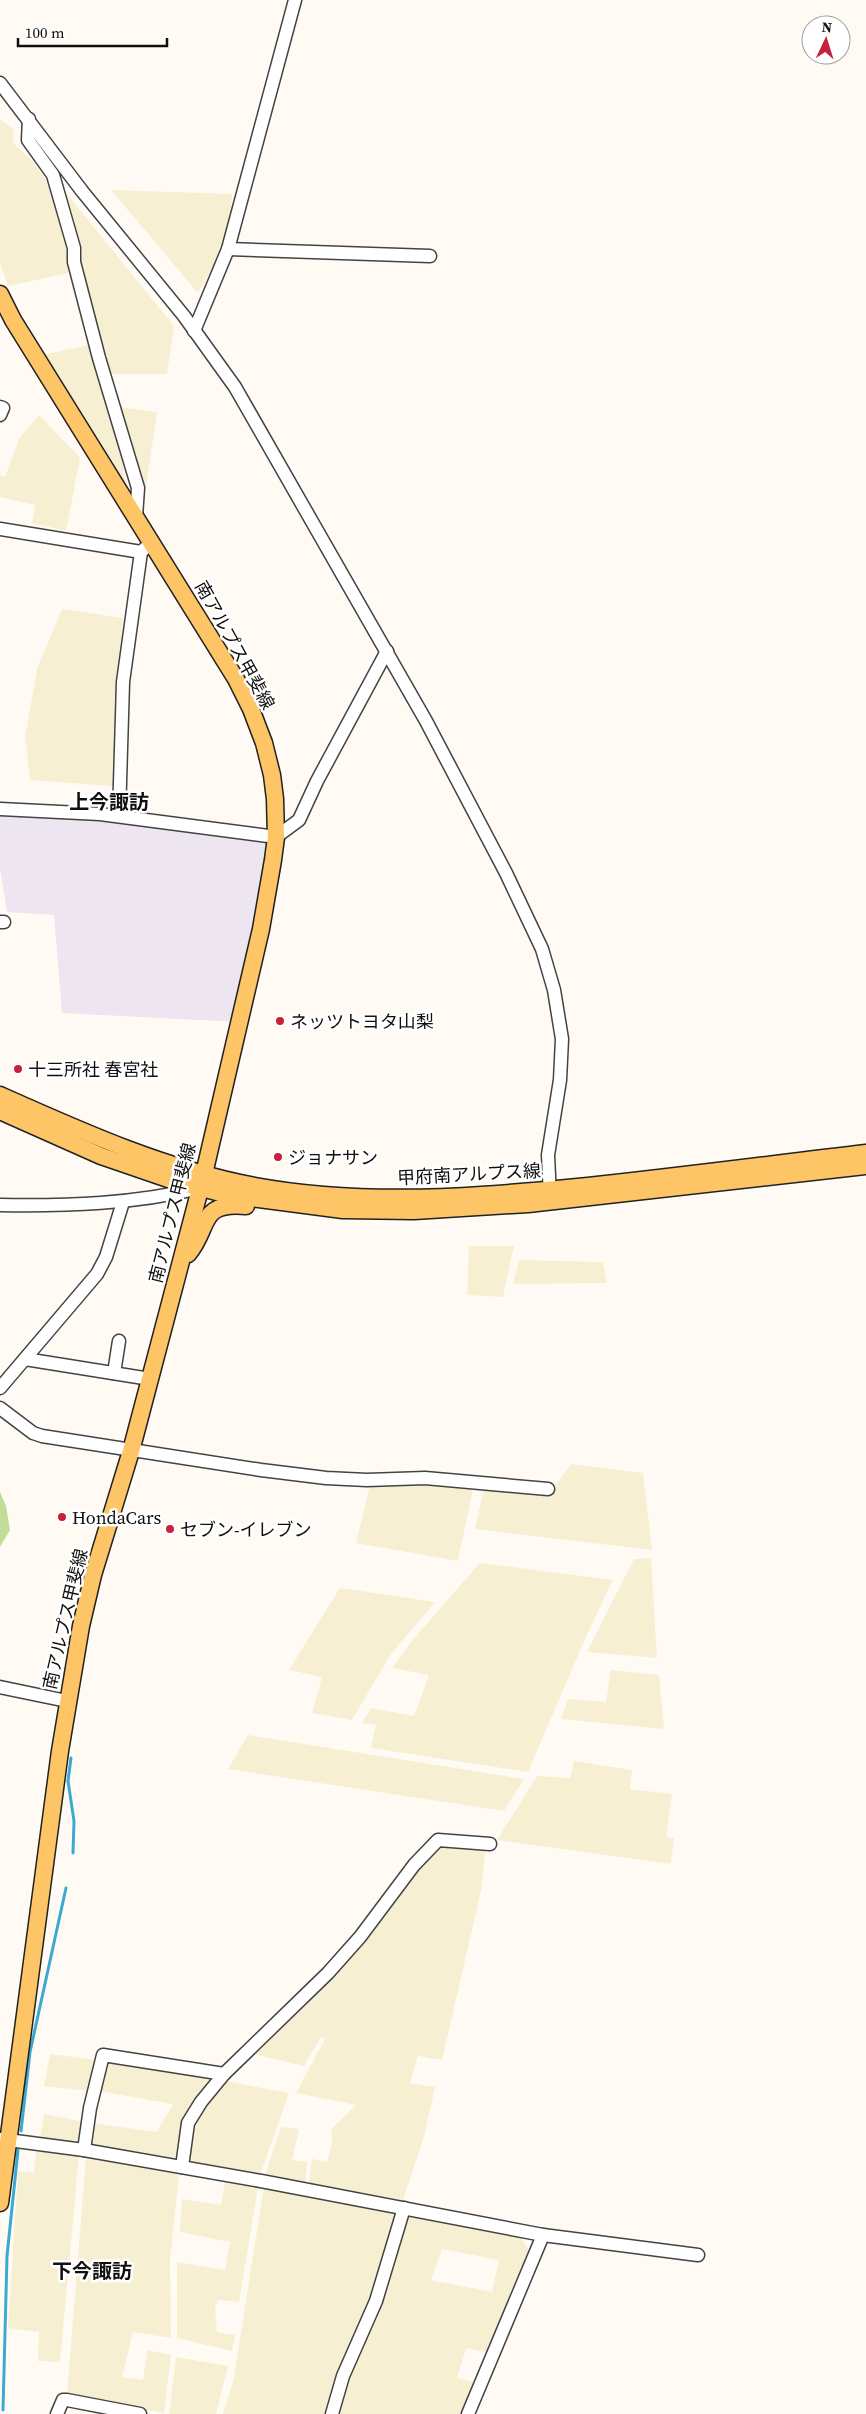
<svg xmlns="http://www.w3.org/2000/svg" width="866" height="2414" font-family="'Source Serif 4','Noto Sans JP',serif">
	<rect width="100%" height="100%" fill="#fffbf4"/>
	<polygon fill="#ede5ef" points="0,808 276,837 239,1022 62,1013 54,915 7,912 0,868"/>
	<g fill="#f7efd2" fill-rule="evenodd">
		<polygon points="0,119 13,129 14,144 32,161 48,183 67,246 68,273 8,286 0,263"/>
		<polygon points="111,190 232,194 230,217 213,267 198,293"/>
		<polygon points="66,193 174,326 167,374 110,374 80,264 83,251"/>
		<polygon points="88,345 123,461 125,487 42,355"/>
		<polygon points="119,407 157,412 145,494"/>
		<polygon points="39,415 80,458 66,531 32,523 35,505 0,497 0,475 5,477 19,439"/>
		<polygon points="62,609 123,618 115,689 113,786 30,780 25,737 37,669"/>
		<polygon points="469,1246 514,1246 503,1297 467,1295"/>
		<polygon points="519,1260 603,1262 607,1283 513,1284"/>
		<polygon points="571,1464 643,1473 652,1550 475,1529 484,1488 549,1494"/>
		<polygon points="370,1485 416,1485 473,1489 458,1561 356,1543"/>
		<polygon points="651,1558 657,1658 587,1652 634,1559"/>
		<polygon points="480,1563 613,1580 589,1630 528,1772 371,1748 376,1725 362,1723 371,1708 414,1716 429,1675 392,1668 411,1642"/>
		<polygon points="340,1588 435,1602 391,1654 352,1720 312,1713 322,1677 289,1670"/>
		<polygon points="611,1670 659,1675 664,1729 561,1719 568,1699 606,1702"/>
		<polygon points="248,1735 524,1779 504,1811 228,1769"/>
		<polygon points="574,1761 632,1770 630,1789 672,1794 666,1837 674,1838 671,1864 497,1840 537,1776 570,1778"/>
		<polygon points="439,1843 486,1846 481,1891 442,2060 418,2056 410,2083 435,2087 424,2137 403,2200 309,2183 312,2159 327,2162 332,2143 331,2129 356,2105 296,2093 325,2039 321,2037 304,2066 253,2054"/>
		<polygon points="50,2054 97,2060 90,2091 44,2086"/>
		<polygon points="106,2061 216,2079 190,2111 178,2161 88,2146 90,2123 157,2132 173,2104 98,2091"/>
		<polygon points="225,2081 289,2093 260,2175 184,2162 191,2123"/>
		<polygon points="44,2114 85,2122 82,2145 40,2137"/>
		<polygon points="281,2127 299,2129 292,2160 307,2162 305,2182 265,2175"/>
		<polygon points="36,2149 79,2155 60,2362 38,2361 39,2332 8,2328 18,2171 34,2173"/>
		<polygon points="86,2157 179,2173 170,2262 171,2338 133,2332 122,2377 143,2380 147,2350 171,2355 164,2413 67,2395"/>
		<polygon points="225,2182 258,2187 239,2302 218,2300 215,2308 217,2332 235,2335 232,2351 177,2338 177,2262 225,2270 230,2242 180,2232 182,2199 221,2205"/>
		<polygon points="264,2187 398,2213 375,2289 328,2414 223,2414 233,2382"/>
		<path d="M405 2213 520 2237 531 2253 486 2352 466 2348 457 2378 473 2382 463 2414H334ZM442 2249 499 2260 492 2292 431 2280Z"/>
		<polygon points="176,2357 228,2366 216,2414 169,2414"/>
	</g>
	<polygon fill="#c1de99" points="0,1492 6,1506 10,1530 0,1547"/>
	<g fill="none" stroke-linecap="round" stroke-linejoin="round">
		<g stroke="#3aaad3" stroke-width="3">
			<polyline points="71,1758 68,1781 74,1821 73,1853"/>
			<polyline points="21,2131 30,2052 66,1888"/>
			<polyline points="3,2410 7,2256 18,2150"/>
		</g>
		<defs>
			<g id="minor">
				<polyline points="0,83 82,191 184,316 235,387 426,721 506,873 542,949 554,990 562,1039 560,1080 548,1155 550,1197"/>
				<polyline points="29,119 28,140 53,175 74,248 74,262 99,358 138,488 136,517"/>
				<polyline points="228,249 430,256"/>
				<polyline points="194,331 228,249 295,0"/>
				<polyline points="0,407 3,408 0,415"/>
				<polyline points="0,529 141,552"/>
				<polyline points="0,809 100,814 276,837 299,820 317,781 387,651"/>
				<polyline points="119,816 123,682 141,552 152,542"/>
				<polyline points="0,922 4,922"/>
				<path d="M0 1205C68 1206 134 1204 200 1188"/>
				<polyline points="25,1359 150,1379"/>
				<polyline points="114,1373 119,1341"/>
				<polyline points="0,1388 97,1274 106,1257 123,1202"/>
				<polyline points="0,1408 33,1433 42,1436 261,1470 326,1478 367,1480 425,1478 548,1489"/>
				<polyline points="0,1687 67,1701"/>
				<polyline points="0,2139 84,2150 261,2181 543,2235 698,2255"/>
				<polyline points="84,2150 90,2108 103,2055 224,2074"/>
				<polyline points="182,2167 188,2123 201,2102 224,2074 328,1973 360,1937 414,1865 438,1840 490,1844"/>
				<polyline points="57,2414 63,2400 67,2400 140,2414"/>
				<polyline points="332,2414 343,2376 376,2301 404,2208"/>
				<polyline points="468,2414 543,2235"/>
			</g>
			<g id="major">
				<polyline points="0,294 13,320 236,679 251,709 264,743 272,775 275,799 276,837 273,860 261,929 204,1174 131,1451 93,1575 81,1626 60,1751 0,2203"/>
				<path d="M0 1095C83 1132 165 1169 255 1186 365 1206 477 1197 588 1186 681 1176 773 1164 866 1153"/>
				<polyline points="0,1111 101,1156 168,1179 228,1195 343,1210 414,1211 528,1204 866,1166"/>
				<path d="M188 1254C211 1227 197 1202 246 1206"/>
			</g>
		</defs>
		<use href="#minor" stroke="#434343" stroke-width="15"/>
		<use href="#major" stroke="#212121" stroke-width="19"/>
		<use href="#minor" stroke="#fff" stroke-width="12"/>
		<use href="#major" stroke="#fdc566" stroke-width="16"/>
	</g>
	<g fill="#c8213e" stroke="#fff" stroke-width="2">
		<circle cx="280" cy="1021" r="5"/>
		<circle cx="18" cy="1069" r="5"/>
		<circle cx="278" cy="1157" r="5"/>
		<circle cx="62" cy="1517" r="5"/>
		<circle cx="170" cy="1529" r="5"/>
	</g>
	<g text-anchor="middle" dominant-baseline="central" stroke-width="5" stroke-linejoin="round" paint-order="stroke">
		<g font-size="18" fill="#101010" stroke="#fff">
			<text transform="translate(235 645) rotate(61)">南アルプス甲斐線</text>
			<text transform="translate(469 1174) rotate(-3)">甲府南アルプス線</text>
			<text transform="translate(172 1213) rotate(-76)">南アルプス甲斐線</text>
			<text transform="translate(65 1619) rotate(-77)">南アルプス甲斐線</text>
		</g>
		<g font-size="18" fill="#101010" stroke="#fff" text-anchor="start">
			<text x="290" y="1021">ネッツトヨタ山梨</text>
			<text x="28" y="1069">十三所社 春宮社</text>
			<text x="288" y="1157">ジョナサン</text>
			<text x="72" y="1517">HondaCars</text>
			<text x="180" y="1529">セブン-イレブン</text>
		</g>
		<g font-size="20" font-weight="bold" fill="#101010" stroke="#fff">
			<text x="109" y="802">上今諏訪</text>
			<text x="92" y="2271">下今諏訪</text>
		</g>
	</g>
	<g transform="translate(826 40) rotate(4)"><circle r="24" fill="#ffffff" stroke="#9f9f9f"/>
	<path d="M0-4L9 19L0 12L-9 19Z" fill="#c8213e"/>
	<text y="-8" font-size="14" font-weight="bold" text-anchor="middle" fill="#101010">N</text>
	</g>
	<path d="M18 38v8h149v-8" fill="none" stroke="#101010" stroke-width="2.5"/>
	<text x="25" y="38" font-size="15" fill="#101010" stroke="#ffffff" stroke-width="4" paint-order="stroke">100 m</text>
</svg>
